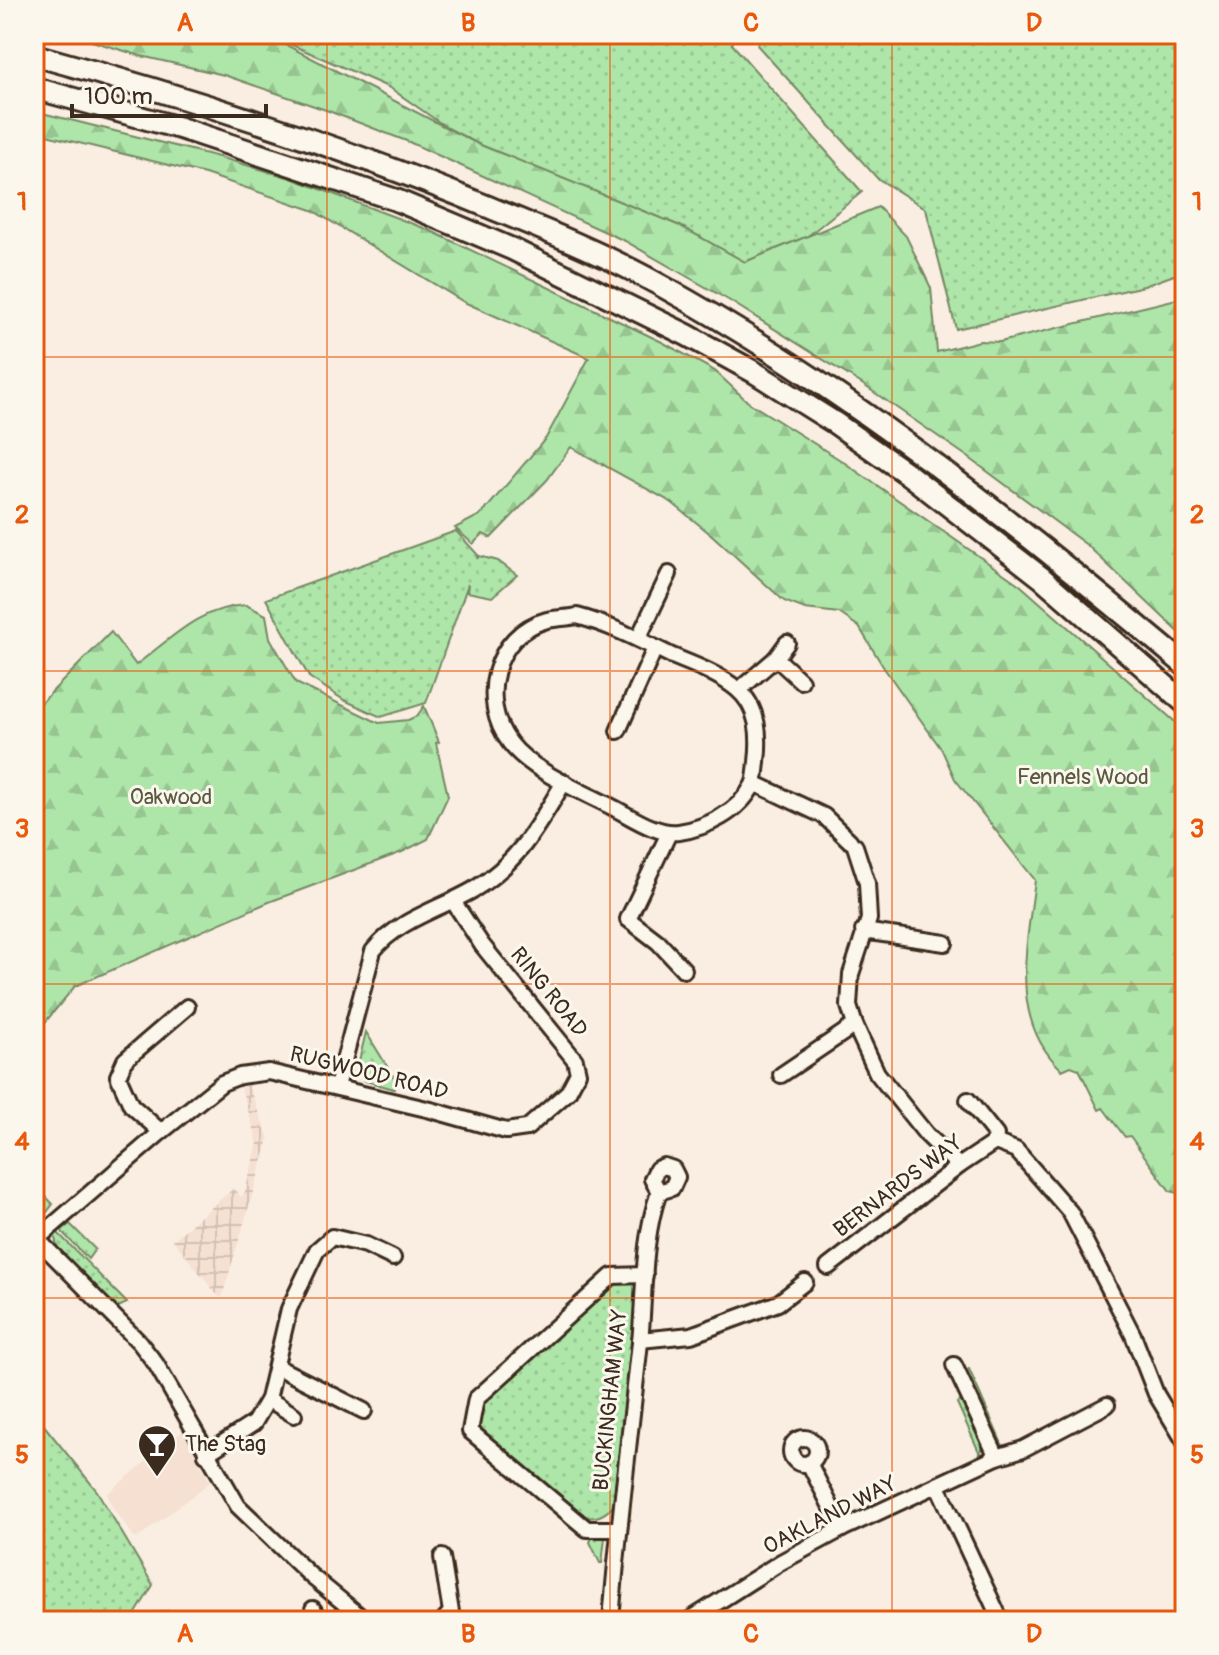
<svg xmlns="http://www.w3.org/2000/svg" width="1219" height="1655" font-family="Pangolin,sans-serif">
	<defs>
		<pattern id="industrial-grid" width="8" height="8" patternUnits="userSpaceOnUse" patternTransform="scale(2)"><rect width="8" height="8" fill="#f5e0d2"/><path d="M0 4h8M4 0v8" fill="none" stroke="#d3c0b4"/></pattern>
		<pattern id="grass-dots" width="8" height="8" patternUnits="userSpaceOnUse" patternTransform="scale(2)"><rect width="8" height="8" fill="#aee6a9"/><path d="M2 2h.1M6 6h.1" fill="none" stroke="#97c591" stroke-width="1.8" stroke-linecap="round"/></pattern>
		<pattern id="forest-firs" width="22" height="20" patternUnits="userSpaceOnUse" patternTransform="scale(2)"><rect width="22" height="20" fill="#aee6a9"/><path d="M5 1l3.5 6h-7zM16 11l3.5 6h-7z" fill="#97c591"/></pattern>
	</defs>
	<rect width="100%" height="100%" fill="#faeee2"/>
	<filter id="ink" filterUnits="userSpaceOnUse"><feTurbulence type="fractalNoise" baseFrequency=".0125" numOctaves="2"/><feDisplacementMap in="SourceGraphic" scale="16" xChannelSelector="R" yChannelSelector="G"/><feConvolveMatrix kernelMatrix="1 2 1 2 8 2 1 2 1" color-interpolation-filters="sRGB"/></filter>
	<g filter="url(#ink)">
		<polygon fill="#f5e0d2" points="183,1431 210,1482 136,1539 113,1508 107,1494"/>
		<polygon fill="url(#industrial-grid)" points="248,1085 269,1139 222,1297 218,1296 173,1240 234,1188 241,1197 245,1192 258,1143 241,1088"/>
		<g fill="url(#grass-dots)" stroke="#748864" stroke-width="2">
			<polygon points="267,34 737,34 732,44 862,192 808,236 745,262 680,226 478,144 446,127 390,88"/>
			<polygon points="763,34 1185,34 1185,271 1144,286 956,329 926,209 877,178 757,45"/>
			<polygon points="456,531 478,555 477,559 479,556 498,561 517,575 492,597 467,592 468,584 426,703 381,717 344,700 309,677 266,599"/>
			<polygon points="366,1032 398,1084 394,1089 365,1081 357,1069"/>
			<polygon points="34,1184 53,1204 47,1212 34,1201"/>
			<polygon points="70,1224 95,1249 88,1259 63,1233 62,1230"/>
			<polygon points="56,1231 127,1303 116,1308 58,1251 55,1238"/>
			<path d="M617 1275 631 1277 637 1291 613 1506C604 1516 596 1519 582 1517L480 1432 473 1423 474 1407Z"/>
			<polygon points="969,1369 1002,1444 996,1446 967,1384 966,1371"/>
			<polygon points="960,1401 965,1403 984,1443 980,1454 957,1403"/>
			<polygon points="34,1413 97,1491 153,1585 133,1618 168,1611 173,1621 34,1621"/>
			<polygon points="596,1530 605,1538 602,1563 600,1563 590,1542"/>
		</g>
		<g fill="url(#forest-firs)" stroke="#748864" stroke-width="2">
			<polygon points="69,34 265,34 478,144 680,226 745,262 878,207 906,236 931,288 937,352 980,341 1000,342 1185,297 1185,638 1088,546 968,457 862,384 730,301 625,241 409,142 326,110 224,75 141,56"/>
			<path d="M34 111 215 156 291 178 429 230 662 342 715 371 748 402 842 461 1020 585 1173 720 1185 732V1202L1175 1192 1170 1191 1130 1136 1125 1137 1103 1108 1099 1110 1079 1069 1071 1066 1062 1070C1008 1020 1027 946 1035 880L955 779 942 750 884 668 859 627 839 613 805 609 784 601 713 536 671 502 571 447 547 480 491 538 483 534 473 544 455 528 482 514 546 438 589 358 464 302 312 210 205 174 34 132Z"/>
			<path d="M246 605 266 615 270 638 296 683 379 723 408 720 417 716 424 706 439 742 436 743 448 796 428 839 402 852 269 902 75 986 42 1026 37 1021 34 1008V710L111 632 136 665C173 637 198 608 246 605Z"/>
		</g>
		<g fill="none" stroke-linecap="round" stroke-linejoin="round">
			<defs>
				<g id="minor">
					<path d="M577 616C611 625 641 641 672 656 694 665 719 674 737 689 759 707 760 736 757 762 756 769 756 779 753 785 739 812 706 828 679 832 656 835 632 817 612 807 581 791 531 771 510 743 478 701 494 634 547 620 557 618 568 618 577 616Z"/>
					<polyline points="638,639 669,574"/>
					<polyline points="776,658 801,681"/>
					<polyline points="739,690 776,658 787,643"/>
					<polyline points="618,731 655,648"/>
					<polyline points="754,783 824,816 850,841"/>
					<polyline points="669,833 628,919 658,942 684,970"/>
					<polyline points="855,846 867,883 869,919 851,974 849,1006 855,1025 877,1073 926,1134 959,1166"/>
					<polyline points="863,931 945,943"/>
					<polyline points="781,1075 855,1025"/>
					<path d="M337 1087 373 951C397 920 440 909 473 890 518 863 538 826 564 782"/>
					<polyline points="968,1100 996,1135 995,1142"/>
					<polyline points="161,1132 131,1105 118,1076 125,1060 187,1007"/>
					<polyline points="995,1142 1016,1150 1070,1212 1133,1335 1156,1394 1185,1442"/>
					<polyline points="34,1236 139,1342 156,1364 238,1506 311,1576 366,1621"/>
					<polyline points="37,1239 161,1132 222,1083 240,1076 269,1072 431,1110 506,1131 527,1128 568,1092 578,1073 575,1060 482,945 453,901"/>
					<polyline points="828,1267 959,1166 995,1142"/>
					<polyline points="640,1340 691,1335 778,1303 805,1282"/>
					<polyline points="954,1365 997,1457"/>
					<polyline points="277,1367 364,1411"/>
					<polyline points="268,1399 294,1415"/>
					<circle cx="804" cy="1451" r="13"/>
					<polyline points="206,1454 254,1423 268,1399 289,1309 317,1250 332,1237 366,1245 393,1258"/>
					<polyline points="809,1463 842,1529"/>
					<polyline points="938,1486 1001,1621"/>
					<polyline points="618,1529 587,1529 470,1431 476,1399 612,1276 645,1275"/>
					<polyline points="442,1557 451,1612 443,1621"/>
					<polyline points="313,1609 320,1621"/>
					<path d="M611 1621C618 1528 630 1435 640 1342 645 1292 642 1240 659 1192L652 1179 657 1169 664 1166 673 1169 677 1177 672 1188 659 1192"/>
					<polyline points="688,1621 781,1562 842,1529 997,1457 1023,1449 1107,1405"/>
				</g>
				<g id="highway">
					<path d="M34 55C188 97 338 145 486 206 544 230 605 254 660 285 851 390 1019 526 1185 665"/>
					<polyline points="34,88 180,128 396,200 512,249 687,335 754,372 835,423 909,475 1042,578 1185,703"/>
				</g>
			</defs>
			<use href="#minor" stroke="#3b2a1e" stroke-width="20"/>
			<use href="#highway" stroke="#3b2a1e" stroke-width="26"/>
			<use href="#minor" stroke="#fbf7ec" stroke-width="14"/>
			<use href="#highway" stroke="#fbf7ec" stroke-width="20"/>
		</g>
	</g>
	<path fill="none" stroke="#e8590c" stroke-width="2" stroke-opacity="0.55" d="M327 34V1621M610 34V1621M892 34V1621M34 357H1185M34 671H1185M34 984H1185M34 1298H1185"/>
	<defs>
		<symbol id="bar-pin" viewBox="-11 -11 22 30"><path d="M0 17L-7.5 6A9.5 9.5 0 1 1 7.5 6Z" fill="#3b2a1e" stroke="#fbf7ec"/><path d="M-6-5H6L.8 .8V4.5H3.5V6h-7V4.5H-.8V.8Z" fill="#fff"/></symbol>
	</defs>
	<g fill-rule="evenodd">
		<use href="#bar-pin" x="135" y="1422" width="44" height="60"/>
	</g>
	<g text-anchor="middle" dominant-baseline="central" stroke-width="6" stroke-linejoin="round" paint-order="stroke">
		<g font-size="22" fill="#585941" stroke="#fbf7ec">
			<text x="1083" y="777">Fennels Wood</text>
			<text x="171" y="797">Oakwood</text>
		</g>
		<g font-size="22" fill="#3b2a1e" stroke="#fbf7ec">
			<text transform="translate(549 992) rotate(51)">RING ROAD</text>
			<text transform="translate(369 1073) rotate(14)">RUGWOOD ROAD</text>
			<text transform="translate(898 1186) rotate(-37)">BERNARDS WAY</text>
			<text transform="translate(610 1400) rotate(-84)">BUCKINGHAM WAY</text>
			<text transform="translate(830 1515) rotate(-27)">OAKLAND WAY</text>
		</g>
		<g font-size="22" fill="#3b2a1e" stroke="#fbf7ec" text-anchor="start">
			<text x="185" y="1444">The Stag</text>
		</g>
	</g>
	<rect width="1219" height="1655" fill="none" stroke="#fbf7ec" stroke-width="88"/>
	<path d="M72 104v12h194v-12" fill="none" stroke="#3b2a1e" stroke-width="4"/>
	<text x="84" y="104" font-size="24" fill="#3b2a1e" stroke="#fbf7ec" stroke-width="6" paint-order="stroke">100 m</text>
	<rect x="44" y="44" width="1131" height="1567" fill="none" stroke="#e8590c" stroke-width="3"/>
	<g font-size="26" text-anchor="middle" font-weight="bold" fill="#e8590c">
		<text x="185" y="31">A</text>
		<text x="468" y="31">B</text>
		<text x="751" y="31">C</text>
		<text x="1034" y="31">D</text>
		<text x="22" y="210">1</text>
		<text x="1197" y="210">1</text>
		<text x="22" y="523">2</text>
		<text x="1197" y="523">2</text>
		<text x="22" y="837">3</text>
		<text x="1197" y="837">3</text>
		<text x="22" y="1150">4</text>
		<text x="1197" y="1150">4</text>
		<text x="22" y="1463">5</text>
		<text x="1197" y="1463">5</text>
		<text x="185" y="1642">A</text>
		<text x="468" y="1642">B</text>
		<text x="751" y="1642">C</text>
		<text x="1034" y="1642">D</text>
	</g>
</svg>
